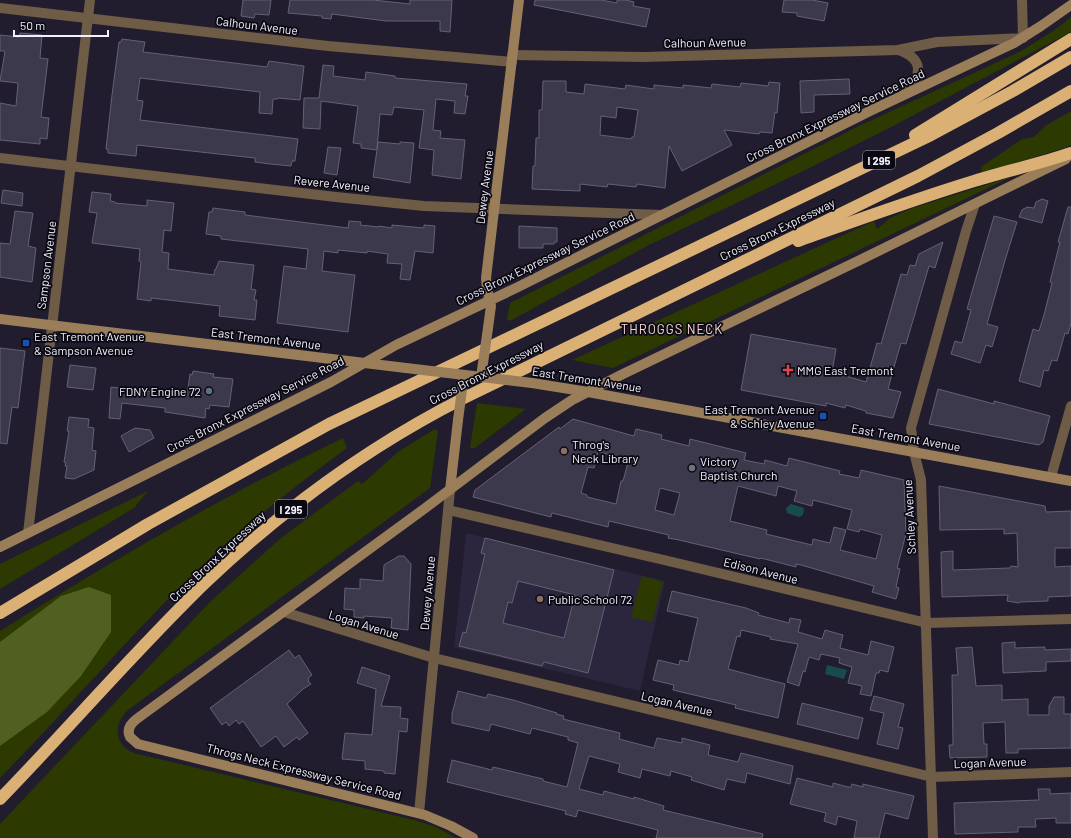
<svg xmlns="http://www.w3.org/2000/svg" width="1071" height="838" font-family="Barlow,sans-serif">
	<rect width="100%" height="100%" fill="#211d2f"/>
	<polygon fill="#2b253d" points="466,533 665,581 640,691 454,647"/>
	<g fill="#2c3900">
		<polygon points="1071,17 1071,32 1069,33 895,125 803,171 649,245 510,321 507,319 510,303 859,126 1021,51 1053,31"/>
		<polygon points="1071,111 1071,145 1064,148 982,173 981,167 1022,139 1034,137 1045,126"/>
		<polygon points="1011,177 613,368 572,360 874,221 877,229 890,218 910,209"/>
		<polygon points="477,403 526,409 475,448 470,448"/>
		<path d="M435 429 438 431 430 488 128 710C113 724 114 745 134 753L414 820 436 827 456 838H0V824L210 602 281 538 358 481 362 484 398 452Z"/>
		<path d="M343 438 347 448C291 489 238 531 188 579 123 643 64 713 0 778V631C111 561 225 495 343 438Z"/>
		<polygon points="148,491 134,508 0,589 0,564"/>
		<polygon points="642,576 663,582 652,622 631,617"/>
	</g>
	<polygon fill="#4f6020" points="89,587 111,595 111,632 81,676 47,712 0,746 0,642 61,596"/>
	<g fill="#174c4f">
		<polygon points="791,504 804,508 803,515 799,517 787,513 786,508"/>
		<polygon points="827,665 847,670 844,679 825,674"/>
	</g>
	<g fill="#3d394d" stroke="#646075" fill-rule="evenodd">
		<polygon points="243,0 271,0 269,15 255,14 254,18 241,16"/>
		<polygon points="290,0 373,0 410,4 410,0 452,0 450,32 440,31 440,21 386,21 332,14 331,19 322,18 322,16 288,13"/>
		<polygon points="535,0 601,0 617,3 617,0 626,0 634,2 633,6 650,9 646,27 534,5"/>
		<polygon points="784,0 812,0 828,3 824,21 797,16 797,13 782,12"/>
		<polygon points="20,33 42,35 40,58 48,59 41,117 49,118 47,139 40,138 40,144 0,140 0,103 16,106 18,83 0,81 5,51 0,51 0,35 19,37"/>
		<polygon points="122,39 145,42 143,52 267,67 269,61 304,66 300,100 278,98 278,99 273,99 272,114 259,113 260,92 140,78 137,100 143,101 140,120 298,139 295,161 292,161 291,166 270,164 255,162 255,158 137,145 136,156 108,153 108,149 106,149 112,95 119,42 121,42"/>
		<polygon points="323,65 334,66 333,76 365,80 366,72 395,76 395,78 467,84 465,96 468,96 465,114 454,113 455,101 436,99 433,130 441,131 440,138 465,140 461,179 432,175 434,150 419,148 424,110 394,107 392,115 380,114 377,149 378,142 400,144 400,142 414,143 410,183 373,177 377,150 361,148 361,144 353,143 358,106 321,101 320,129 303,128 304,98 319,98"/>
		<polygon points="849,79 850,94 814,95 814,112 801,113 800,81"/>
		<path d="M543 81H566V92L584 94 585 84 625 89 626 85 654 89V85L683 88V85L711 88 712 84 740 87 741 83 768 86 769 82 780 83 777 113 775 112 772 133 760 132 759 134 724 130 732 145 682 171 669 146 665 188 637 184 636 187 608 184 607 187 580 184V191L532 189 533 166H535L536 138H539V110H542ZM617 107 638 110 634 137H632L631 139 600 135 601 116 616 118Z"/>
		<polygon points="328,147 341,148 337,175 324,173"/>
		<polygon points="3,190 23,193 22,206 1,203"/>
		<polygon points="92,192 111,194 110,201 115,202 115,203 147,206 147,200 174,203 171,231 164,230 162,252 169,253 168,269 214,275 215,269 216,269 219,261 254,265 251,289 256,290 254,300 257,300 255,320 219,316 220,306 151,298 151,301 137,299 141,262 139,261 140,249 92,243 97,213 89,212"/>
		<polygon points="1042,199 1048,201 1042,223 1019,217 1022,210 1027,207 1034,208 1036,202"/>
		<polygon points="1068,207 1071,207 1071,323 1068,334 1065,333 1057,361 1052,360 1048,371 1044,370 1040,387 1019,381 1033,329 1039,331 1044,315 1052,283 1050,282 1060,242 1058,242"/>
		<polygon points="213,208 245,212 245,215 348,228 349,221 361,222 360,225 379,227 379,226 392,228 392,225 424,228 424,225 435,226 433,253 415,251 410,280 400,279 402,264 387,263 388,254 367,251 367,253 338,250 338,253 324,251 322,271 355,275 348,332 277,323 284,266 306,269 308,249 221,239 221,236 206,234 209,212 212,212"/>
		<polygon points="15,211 33,213 28,246 36,248 32,282 0,277 0,243 10,244"/>
		<polygon points="994,216 1017,222 1006,257 987,324 998,327 992,347 986,345 980,363 951,354 955,341 962,343 971,310 967,309"/>
		<polygon points="519,226 557,228 557,242 554,242 554,244 543,244 543,248 519,248"/>
		<polygon points="943,242 935,268 929,266 906,344 901,343 896,360 888,389 901,392 893,418 866,413 866,411 846,405 845,408 826,403 826,406 741,390 751,334 836,349 832,372 866,382 877,343 881,344 901,274 907,275 910,265 915,266 919,254"/>
		<polygon points="0,348 25,351 18,408 12,407 7,444 0,443"/>
		<polygon points="70,365 96,368 93,390 67,387"/>
		<polygon points="193,371 214,374 213,377 233,379 229,407 210,405 209,409 206,408 205,418 165,412 165,408 122,403 120,419 109,418 111,387 187,396 190,374 192,375"/>
		<polygon points="938,389 994,404 994,401 1050,416 1043,442 1039,445 929,424"/>
		<polygon points="69,417 89,419 88,427 94,428 92,450 96,451 94,470 74,479 65,478 67,466 65,466 66,463 64,462 69,431 67,431"/>
		<path d="M573 419 634 436 636 429 662 435 661 439 689 446 690 439 746 453 744 460 764 464 765 460 787 466 789 458 840 471 839 474 859 478 861 470 904 480 906 534 897 568 900 569 896 587 899 588 896 599 872 592 874 586 801 565 796 564V567L761 558 760 559 679 540 668 538 669 535 609 521 608 527 552 513 551 517 473 497 475 490 559 427 560 429ZM598 452 629 459 623 481H621L616 504 587 497V495L581 493 588 467 594 468ZM738 486 776 496 778 486 797 491 794 501 812 506 813 500 852 510 847 529 859 532 860 529 882 535 876 559 840 550 846 530 834 527 830 543 813 539 812 545 766 534 767 530 730 521ZM660 488 680 493 674 515 655 510Z"/>
		<polygon points="135,428 150,430 154,438 129,452 121,436"/>
		<polygon points="939,486 1045,506 1046,512 1071,511 1071,548 1055,548 1055,567 1071,566 1071,596 1048,597 1048,601 1020,602 1019,603 1007,601 1008,595 942,597 941,552 953,551 953,570 1010,568 1011,566 1018,567 1017,533 1004,534 1004,529 940,530"/>
		<path d="M485 538 614 570 588 673 544 662 542 666 459 646 463 632 466 633 485 554 481 553ZM518 581 575 595 564 638 503 623 508 602 512 603Z"/>
		<polygon points="399,556 404,556 411,564 408,630 391,628 392,618 364,616 364,618 354,617 354,610 344,609 345,588 360,589 360,579 383,581 384,565"/>
		<polygon points="672,591 746,608 759,613 758,615 789,623 790,618 801,620 798,632 822,639 825,630 843,635 840,648 868,655 871,641 894,647 888,672 880,670 879,673 876,673 871,696 860,694 862,686 848,683 852,667 839,663 840,658 821,654 819,660 809,657 805,672 803,671 799,686 787,682 798,644 770,639 771,637 741,630 740,637 737,636 728,669 785,684 778,718 735,708 736,705 673,690 674,685 653,680 658,660 679,665 680,660 688,662 698,618 667,611"/>
		<polygon points="1015,642 1015,648 1045,647 1045,650 1071,649 1071,661 1046,662 1046,671 1003,673 1002,643"/>
		<polygon points="972,647 976,686 1002,685 1002,700 1028,699 1028,715 1049,715 1049,706 1054,697 1064,697 1064,714 1071,714 1071,748 1018,749 1018,753 1006,753 1005,722 983,723 984,744 987,744 987,757 950,758 949,745 953,745 952,675 958,675 956,648"/>
		<polygon points="289,650 295,658 299,655 312,675 308,678 309,680 308,681 311,684 303,689 287,704 308,733 299,740 297,737 284,747 276,736 261,747 243,721 239,724 236,720 229,726 226,722 222,725 210,708"/>
		<polygon points="362,667 390,676 381,706 401,707 400,718 408,719 407,732 399,731 395,774 384,773 384,771 365,769 365,761 342,759 345,733 372,735 376,689 357,683"/>
		<polygon points="458,691 486,698 488,694 513,700 557,713 556,714 564,716 563,719 620,733 619,739 642,745 654,748 657,738 682,743 682,738 710,745 708,755 738,762 741,753 793,766 790,784 747,773 745,783 727,779 724,790 691,780 692,777 671,771 670,776 642,769 640,778 618,772 620,764 589,756 579,789 603,795 604,791 634,799 634,797 664,806 663,810 763,834 762,838 656,838 658,830 578,810 576,817 565,814 566,811 447,782 452,760 492,770 493,767 543,779 543,781 567,787 578,743 568,740 568,737 532,728 530,734 491,724 489,731 452,723 452,714"/>
		<polygon points="874,696 904,704 898,727 903,728 898,749 877,744 884,713 870,710"/>
		<polygon points="802,703 863,718 858,739 797,724"/>
		<polygon points="797,778 833,787 833,783 848,787 851,787 852,784 863,787 863,784 914,796 908,819 885,813 879,838 854,838 857,821 838,816 836,825 824,821 826,813 790,804"/>
		<polygon points="1038,789 1050,789 1050,794 1071,793 1071,823 1056,823 1056,818 1035,819 1036,827 1018,827 1018,832 955,834 954,803 1039,800"/>
	</g>
	<g fill="none" stroke-linecap="round" stroke-linejoin="round">
		<g stroke="#6e5c46" stroke-width="10">
			<polyline points="0,8 328,46 512,62"/>
			<path d="M898 50C924 58 923 76 905 94"/>
			<polyline points="512,55 643,57 898,50 937,42 1023,38 1022,0"/>
			<polyline points="0,158 336,197 424,206 662,215"/>
			<polyline points="1051,477 1071,406"/>
			<polyline points="448,510 664,560 927,623 1071,619"/>
			<polyline points="28,533 90,0"/>
			<polyline points="284,612 434,658 932,777 1071,772"/>
			<polyline points="419,813 450,490"/>
			<polyline points="933,838 921,480 914,452 911,428 966,231 975,204"/>
		</g>
		<g stroke="#9a7e59" stroke-width="10">
			<polyline points="0,319 406,368"/>
			<polyline points="488,328 491,306 487,289 486,278 519,0"/>
			<polyline points="532,383 588,392 1071,481"/>
			<polyline points="450,490 458,420"/>
			<polyline points="0,547 331,382 396,345 516,288 870,111 1014,43 1041,26 1071,5"/>
			<path d="M473 838 451 826 425 815 138 744 130 737C126 729 131 723 138 718L424 509 545 418 572 400 623 374 858 261 1066 159"/>
		</g>
		<g stroke="#dbb075" stroke-width="12">
			<polyline points="915,135 1071,39"/>
			<path d="M798 241C857 220 915 199 974 181 1006 171 1039 164 1071 153"/>
			<polyline points="0,613 148,524 329,424 931,135 1013,91 1071,57"/>
			<path d="M0 799C69 728 134 652 205 583 282 510 369 446 464 398L918 176 998 133 1071 91"/>
		</g>
		<g stroke="#9a7e59" stroke-width="10">
			<polyline points="406,368 532,383"/>
			<polyline points="481,377 488,328"/>
			<polyline points="458,420 464,375"/>
		</g>
	</g>
	<g fill="#1a4fb4" stroke="#0a0911" stroke-width="1.5">
		<rect x="22" y="339" width="8" height="8" rx="2"/>
		<rect x="819" y="412" width="8" height="8" rx="2"/>
	</g>
	<path fill="#e0444e" stroke="#0a0911" stroke-width="1.5" d="M786 364h4v4h4v4h-4v4h-4v-4h-4v-4h4z"/>
	<circle fill="#5c6f8a" stroke="#0a0911" stroke-width="1.5" cx="209" cy="391" r="4"/>
	<g fill="#8d6e63" stroke="#0a0911" stroke-width="1.5">
		<circle cx="564" cy="451" r="4"/>
		<circle cx="540" cy="599" r="4"/>
	</g>
	<circle fill="#6b7280" stroke="#0a0911" stroke-width="1.5" cx="692" cy="468" r="4"/>
	<g text-anchor="middle" dominant-baseline="central" stroke-width="3.5" stroke-linejoin="round" paint-order="stroke">
		<g fill="#0a0911" stroke="#adabb6" stroke-width="1">
			<rect x="863" y="151" width="32" height="18" rx="3"/>
			<rect x="275" y="500" width="32" height="18" rx="3"/>
		</g>
		<g font-size="11" font-weight="bold" fill="#f3f0fd">
			<text x="879" y="160">I 295</text>
			<text x="291" y="509">I 295</text>
		</g>
		<g font-size="12" fill="#f3f0fd" stroke="#0a0911">
			<text transform="translate(257 25) rotate(7)">Calhoun Avenue</text>
			<text transform="translate(705 42) rotate(-1)">Calhoun Avenue</text>
			<text transform="translate(835 115) rotate(-26)">Cross Bronx Expressway Service Road</text>
			<text transform="translate(332 183) rotate(6)">Revere Avenue</text>
			<text transform="translate(484 187) rotate(-83)">Dewey Avenue</text>
			<text transform="translate(777 229) rotate(-26)">Cross Bronx Expressway</text>
			<text transform="translate(545 258) rotate(-26)">Cross Bronx Expressway Service Road</text>
			<text transform="translate(46 265) rotate(-83)">Sampson Avenue</text>
			<text transform="translate(266 338) rotate(7)">East Tremont Avenue</text>
			<text transform="translate(486 372) rotate(-27)">Cross Bronx Expressway</text>
			<text transform="translate(587 379) rotate(9)">East Tremont Avenue</text>
			<text transform="translate(255 404) rotate(-27)">Cross Bronx Expressway Service Road</text>
			<text transform="translate(906 437) rotate(10)">East Tremont Avenue</text>
			<text transform="translate(909 517) rotate(-93)">Schley Avenue</text>
			<text transform="translate(217 556) rotate(-43)">Cross Bronx Expressway</text>
			<text transform="translate(761 570) rotate(14)">Edison Avenue</text>
			<text transform="translate(427 593) rotate(-85)">Dewey Avenue</text>
			<text transform="translate(364 624) rotate(17)">Logan Avenue</text>
			<text transform="translate(677 703) rotate(13)">Logan Avenue</text>
			<text transform="translate(990 762) rotate(-2)">Logan Avenue</text>
			<text transform="translate(304 771) rotate(14)">Throgs Neck Expressway Service Road</text>
		</g>
		<g font-size="12" fill="#f3f0fd" stroke="#0a0911" text-anchor="start">
			<text x="34" y="336">East Tremont Avenue<tspan x="34" dy="14">&amp; Sampson Avenue</tspan></text>
			<text x="797" y="370">MMG East Tremont</text>
			<text x="201" y="391" text-anchor="end">FDNY Engine 72</text>
			<text x="815" y="409" text-anchor="end">East Tremont Avenue<tspan x="815" dy="14">&amp; Schley Avenue</tspan></text>
			<text x="572" y="444">Throg's<tspan x="572" dy="14">Neck Library</tspan></text>
			<text x="700" y="461">Victory<tspan x="700" dy="14">Baptist Church</tspan></text>
			<text x="548" y="599">Public School 72</text>
		</g>
		<g font-size="13" letter-spacing="1" fill="#fcd8db" stroke="#0a0911">
			<text x="672" y="329">THROGGS NECK</text>
		</g>
	</g>
	<path d="M14 30v6h94v-6" fill="none" stroke="#f3f0fd" stroke-width="2"/>
	<text x="20" y="30" font-size="12" fill="#f3f0fd" stroke="#0a0911" stroke-width="3" paint-order="stroke">50 m</text>
</svg>
